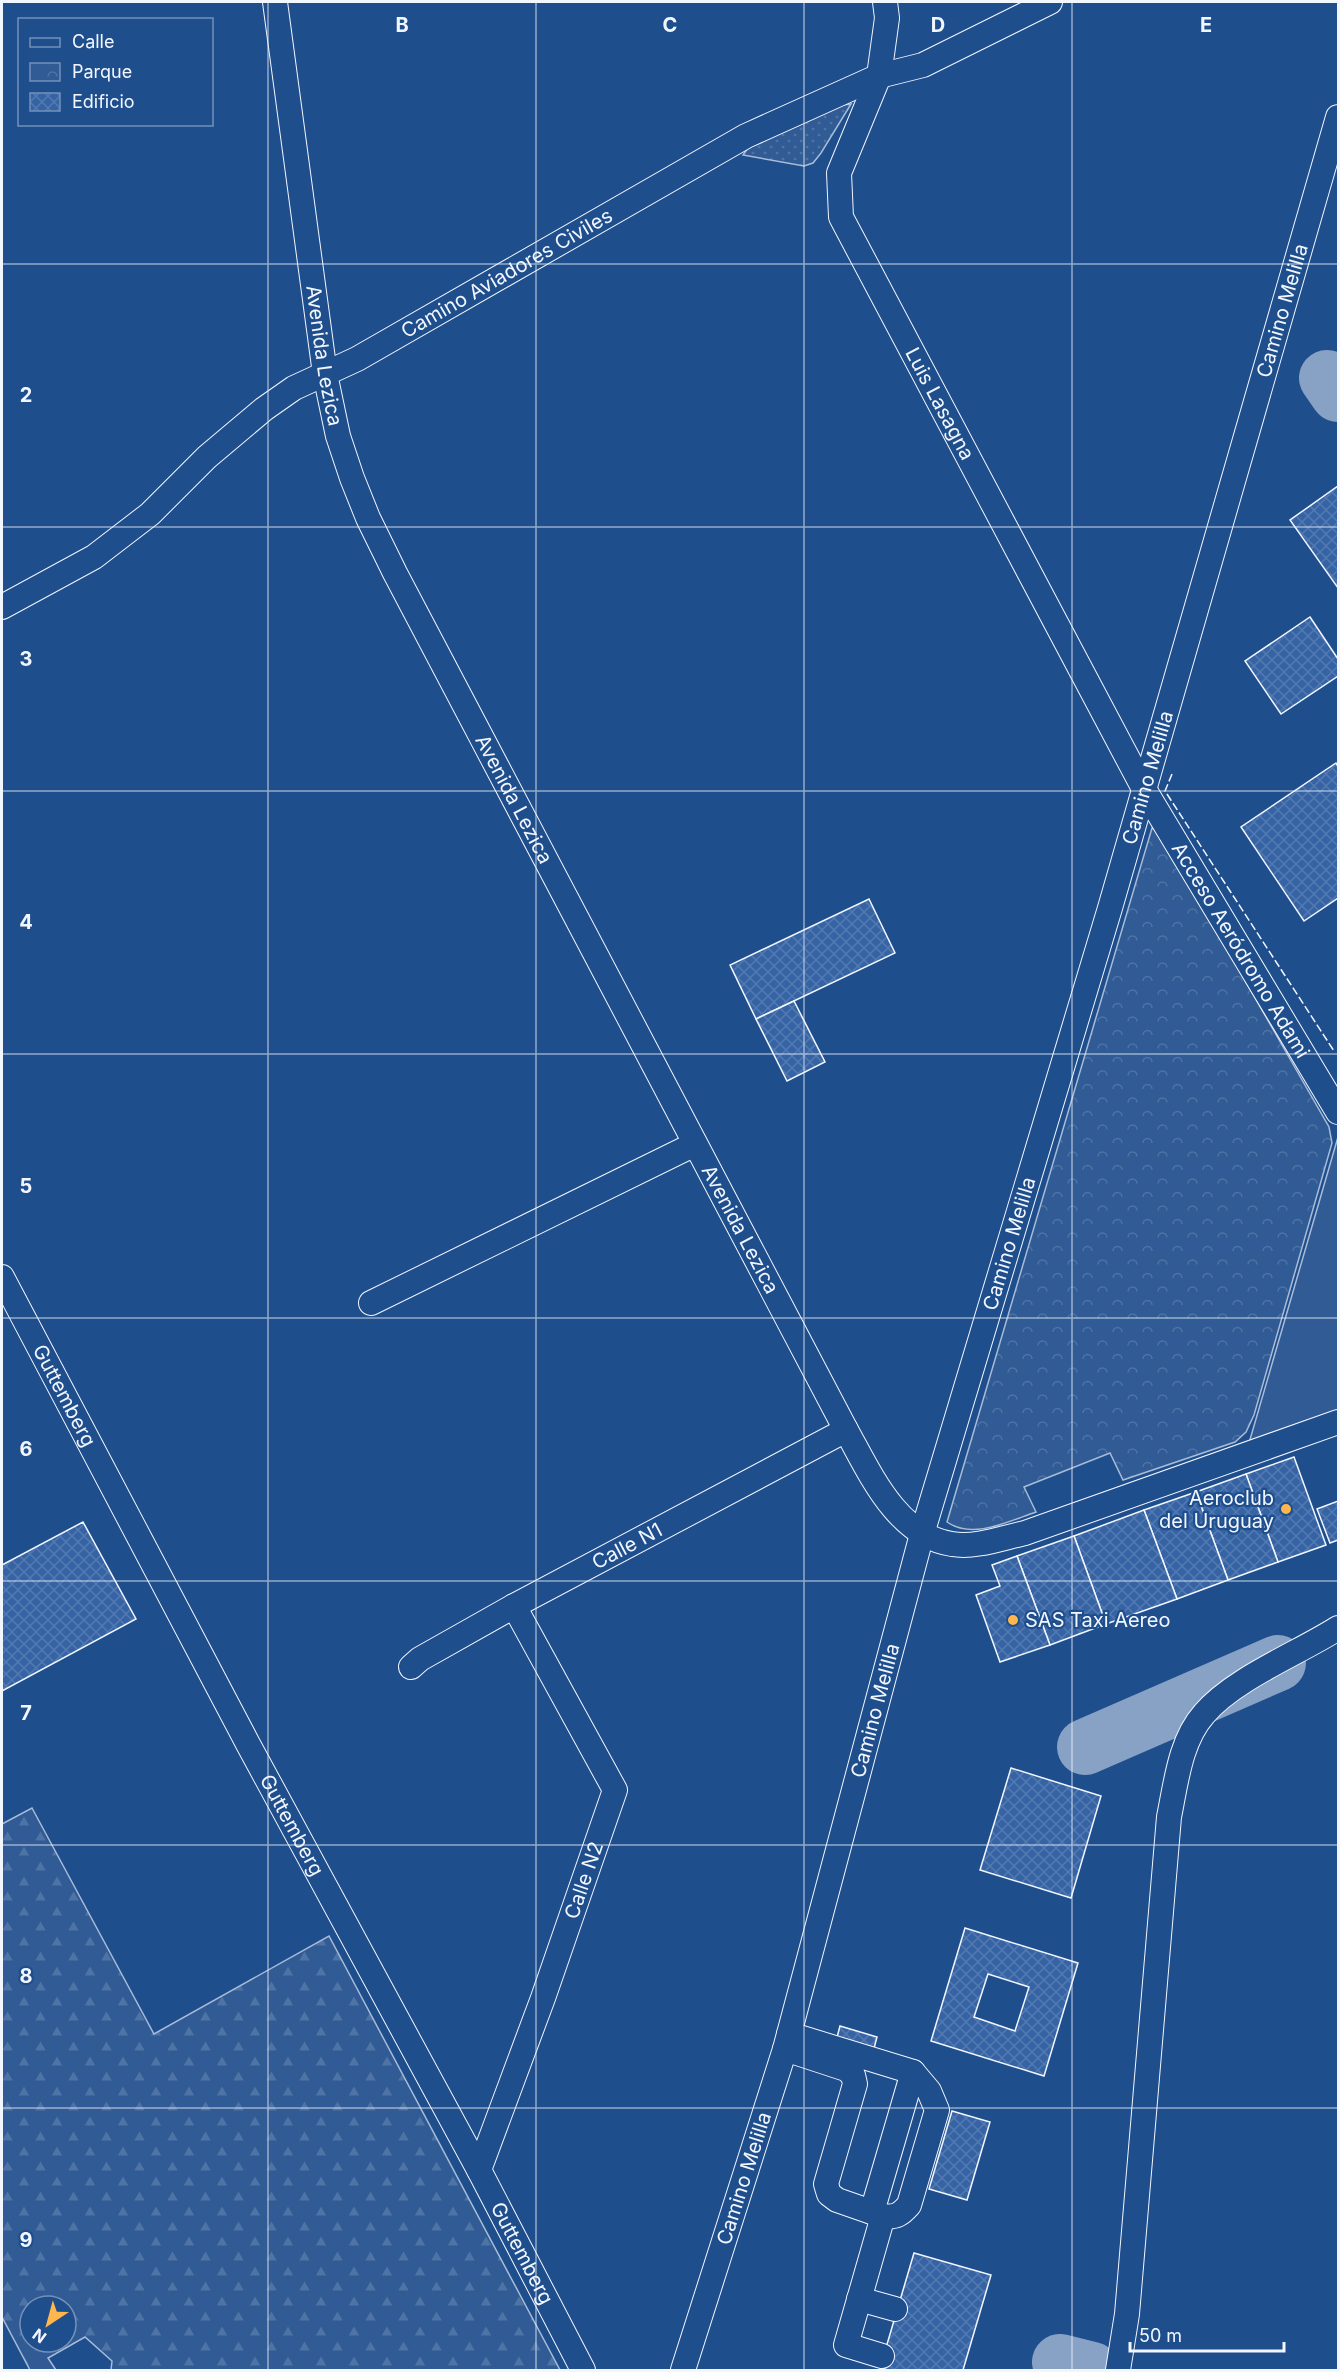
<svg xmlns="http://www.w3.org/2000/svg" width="1340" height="2372" font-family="Inter,sans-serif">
	<defs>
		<pattern id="grass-dots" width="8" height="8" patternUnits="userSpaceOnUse" patternTransform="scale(1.5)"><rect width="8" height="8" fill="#305b95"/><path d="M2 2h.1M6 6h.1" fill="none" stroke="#4e73a5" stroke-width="1.8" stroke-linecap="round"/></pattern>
		<pattern id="forest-firs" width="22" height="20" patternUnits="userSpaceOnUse" patternTransform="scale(1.5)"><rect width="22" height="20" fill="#305b95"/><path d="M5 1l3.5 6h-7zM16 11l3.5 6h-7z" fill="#4e73a5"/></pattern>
		<pattern id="park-crowns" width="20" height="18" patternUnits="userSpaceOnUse" patternTransform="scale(1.5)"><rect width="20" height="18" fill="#305b95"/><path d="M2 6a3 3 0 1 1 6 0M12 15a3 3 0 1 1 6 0" fill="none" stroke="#4e73a5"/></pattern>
		<pattern id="building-cross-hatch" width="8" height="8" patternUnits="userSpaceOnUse" patternTransform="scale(1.5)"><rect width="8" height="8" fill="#3563a3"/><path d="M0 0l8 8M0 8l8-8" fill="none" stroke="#537ab1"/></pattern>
	</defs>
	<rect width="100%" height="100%" fill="#1f4e8c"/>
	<polygon fill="url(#grass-dots)" stroke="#a8bbd7" stroke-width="1.5" points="851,104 821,153 813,163 804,166 743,155 748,148 841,105"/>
	<path fill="url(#forest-firs)" stroke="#a8bbd7" stroke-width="1.5" fill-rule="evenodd" d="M32 1808 154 2034 329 1936 560 2370H111L112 2361 85 2337 48 2358 56 2370H30L2 2317V1824ZM30 2306H66V2342H30Z"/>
	<path fill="url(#park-crowns)" stroke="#a8bbd7" stroke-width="1.5" d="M1152 828 1160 832 1329 1127 1332 1143 1254 1415 1246 1432 1235 1442 1123 1480 1110 1453 1024 1487 1036 1512C1009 1521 973 1540 947 1522Z"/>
	<polygon fill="#305b95" stroke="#a8bbd7" stroke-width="1.5" points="1338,1137 1338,1410 1249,1443"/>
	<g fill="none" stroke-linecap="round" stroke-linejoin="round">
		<g stroke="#88a2c6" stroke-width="56">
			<polyline points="1327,378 1338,394"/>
			<polyline points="1085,1747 1278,1663"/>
			<polyline points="1060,2362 1092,2370"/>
		</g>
	</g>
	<g fill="url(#building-cross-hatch)" stroke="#f2f6ff" stroke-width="1.5" fill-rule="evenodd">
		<polygon points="1338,486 1338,588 1290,520"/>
		<polygon points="1310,617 1338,659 1338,676 1281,714 1245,661"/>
		<polygon points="1336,763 1338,767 1338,898 1304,921 1241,827"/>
		<polygon points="869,899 895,953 756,1019 730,965"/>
		<polygon points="794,1001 825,1062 787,1081 756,1019"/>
		<polygon points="1294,1457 1326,1545 1278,1562 1246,1474"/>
		<polygon points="1246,1474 1278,1562 1228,1580 1196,1492"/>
		<polygon points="1196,1492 1228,1580 1177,1599 1144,1510"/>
		<polygon points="1338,1501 1338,1540 1330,1543 1317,1509"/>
		<polygon points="1144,1510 1177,1599 1106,1624 1074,1536"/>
		<polygon points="83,1522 136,1619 2,1691 2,1565"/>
		<polygon points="1074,1536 1106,1624 1050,1645 1017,1556"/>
		<polygon points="1017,1556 1050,1645 1000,1662 976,1595 1000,1586 992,1565"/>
		<polygon points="1011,1768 1101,1796 1071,1898 980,1870"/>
		<path d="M965 1928 1078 1963 1044 2076 931 2041ZM988 1974 1029 1987 1015 2031 974 2017Z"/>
		<polygon points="840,2026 877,2037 873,2052 836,2041"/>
		<polygon points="952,2111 990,2122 967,2200 929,2189"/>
		<polygon points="914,2253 991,2275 963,2370 888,2370 880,2368"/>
	</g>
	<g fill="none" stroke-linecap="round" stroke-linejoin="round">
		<defs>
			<g id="minor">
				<path id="s1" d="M275 2 325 374 338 436 352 478 368 518 395 573 846 1430C870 1473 897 1536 952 1544 975 1548 1002 1538 1025 1533L1338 1422"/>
				<path id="s2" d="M885 2 887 18 879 76 839 173 841 217 1144 789 1338 1112"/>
				<path id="s3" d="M2 607 94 557 150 514 207 457 264 409 294 388 357 359 746 136 879 76 923 65 1050 2"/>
				<path id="s4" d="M2 1277 248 1744 479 2170 583 2370"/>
				<polyline points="371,1303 695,1144"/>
				<path id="s5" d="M411 1667 420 1659 514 1606 846 1430"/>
				<path d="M785 2049 846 2069 853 2075 855 2084 826 2184 829 2194 837 2200 883 2216C896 2218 901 2214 909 2205L937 2110 929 2091 913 2072 789 2034"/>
				<path id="s6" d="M479 2170 543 1998 615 1790 514 1606"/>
				<polyline points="872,2212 913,2072"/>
				<polyline points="859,2299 895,2309"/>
				<polyline points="882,2356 846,2345 883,2216"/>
				<path id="s7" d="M683 2370 785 2049 922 1534 1110 908 1338 117"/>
				<path d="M1118 2370 1127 2314 1169 1817C1176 1783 1180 1741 1204 1714 1233 1679 1299 1653 1338 1628"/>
			</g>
		</defs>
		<use href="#minor" stroke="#f2f6ff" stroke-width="26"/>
		<use href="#minor" stroke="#1f4e8c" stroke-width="24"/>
		<polyline stroke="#f2f6ff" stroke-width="1.5" stroke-dasharray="8 3" stroke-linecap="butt" points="1172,774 1165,791 1334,1051"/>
	</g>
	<path fill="none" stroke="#f2f6ff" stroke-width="1.5" stroke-opacity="0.55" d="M268 2V2370M536 2V2370M804 2V2370M1072 2V2370M2 264H1338M2 527H1338M2 791H1338M2 1054H1338M2 1318H1338M2 1581H1338M2 1845H1338M2 2108H1338"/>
	<g fill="#ffb74d" stroke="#1f4e8c" stroke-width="2">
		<circle cx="1286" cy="1509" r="6"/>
		<circle cx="1013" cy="1620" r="6"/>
	</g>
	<g text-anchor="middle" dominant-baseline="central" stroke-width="4.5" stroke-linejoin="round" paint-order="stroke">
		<g font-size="20" fill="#f2f6ff" stroke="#1f4e8c">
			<text stroke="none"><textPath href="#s3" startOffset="609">Camino Aviadores Civiles</textPath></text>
			<text stroke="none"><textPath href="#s7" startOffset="2145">Camino Melilla</textPath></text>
			<text stroke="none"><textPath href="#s1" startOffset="357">Avenida Lezica</textPath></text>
			<text stroke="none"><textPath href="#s2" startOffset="435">Luis Lasagna</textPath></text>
			<text stroke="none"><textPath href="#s7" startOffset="1659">Camino Melilla</textPath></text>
			<text stroke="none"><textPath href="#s1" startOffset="843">Avenida Lezica</textPath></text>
			<text stroke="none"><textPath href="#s2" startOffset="1059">Acceso Aeródromo Adami</textPath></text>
			<text stroke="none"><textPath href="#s1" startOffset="1329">Avenida Lezica</textPath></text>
			<text stroke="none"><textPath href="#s7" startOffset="1173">Camino Melilla</textPath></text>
			<text stroke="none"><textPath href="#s4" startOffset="134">Guttemberg</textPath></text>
			<text stroke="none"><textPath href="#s5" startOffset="248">Calle N1</textPath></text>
			<text stroke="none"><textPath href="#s7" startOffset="687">Camino Melilla</textPath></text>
			<text stroke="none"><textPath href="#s4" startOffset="620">Guttemberg</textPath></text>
			<text stroke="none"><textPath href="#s6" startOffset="308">Calle N2</textPath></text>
			<text stroke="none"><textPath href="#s7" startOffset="201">Camino Melilla</textPath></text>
			<text stroke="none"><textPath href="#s4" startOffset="1106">Guttemberg</textPath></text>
		</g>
		<g font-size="20" fill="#f2f6ff" stroke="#1f4e8c" text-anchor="end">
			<text x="1274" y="1498">Aeroclub<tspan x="1274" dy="23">del Uruguay</tspan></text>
			<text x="1025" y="1620" text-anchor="start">SAS Taxi Aereo</text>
		</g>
	</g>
	<g font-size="20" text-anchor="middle" font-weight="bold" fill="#f2f6ff" stroke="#1f4e8c" stroke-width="4.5" stroke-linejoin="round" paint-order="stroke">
		<text x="402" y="32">B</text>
		<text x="670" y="32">C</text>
		<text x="938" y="32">D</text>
		<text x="1206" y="32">E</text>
		<text x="26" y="402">2</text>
		<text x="26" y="666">3</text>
		<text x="26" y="929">4</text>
		<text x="26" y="1193">5</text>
		<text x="26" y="1456">6</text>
		<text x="26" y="1720">7</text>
		<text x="26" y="1983">8</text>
		<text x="26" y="2247">9</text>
	</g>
	<rect width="1340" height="2372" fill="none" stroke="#f2f6ff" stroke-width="6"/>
	<rect x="18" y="18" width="195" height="108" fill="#1f4e8c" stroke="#7391ba" stroke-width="1.5"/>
	<rect x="30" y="38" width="30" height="9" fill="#1f4e8c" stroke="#7391ba" stroke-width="1.5"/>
	<text x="72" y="48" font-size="18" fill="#f2f6ff">Calle</text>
	<rect x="30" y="63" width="30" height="18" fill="url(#park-crowns)" stroke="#7391ba" stroke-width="1.5"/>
	<text x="72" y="78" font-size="18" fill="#f2f6ff">Parque</text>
	<rect x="30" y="93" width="30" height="18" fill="url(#building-cross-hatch)" stroke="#7391ba" stroke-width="1.5"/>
	<text x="72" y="108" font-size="18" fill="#f2f6ff">Edificio</text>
	<g transform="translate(48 2324) rotate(216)"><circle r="28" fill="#1f4e8c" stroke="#7391ba" stroke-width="1.5"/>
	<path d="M0-4.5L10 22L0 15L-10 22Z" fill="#ffb74d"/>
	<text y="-9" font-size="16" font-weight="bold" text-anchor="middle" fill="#f2f6ff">N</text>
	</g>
	<path d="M1130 2342v9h154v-9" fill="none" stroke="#f2f6ff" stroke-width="3"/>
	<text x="1139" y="2342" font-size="18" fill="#f2f6ff" stroke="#1f4e8c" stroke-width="4.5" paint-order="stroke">50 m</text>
</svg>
